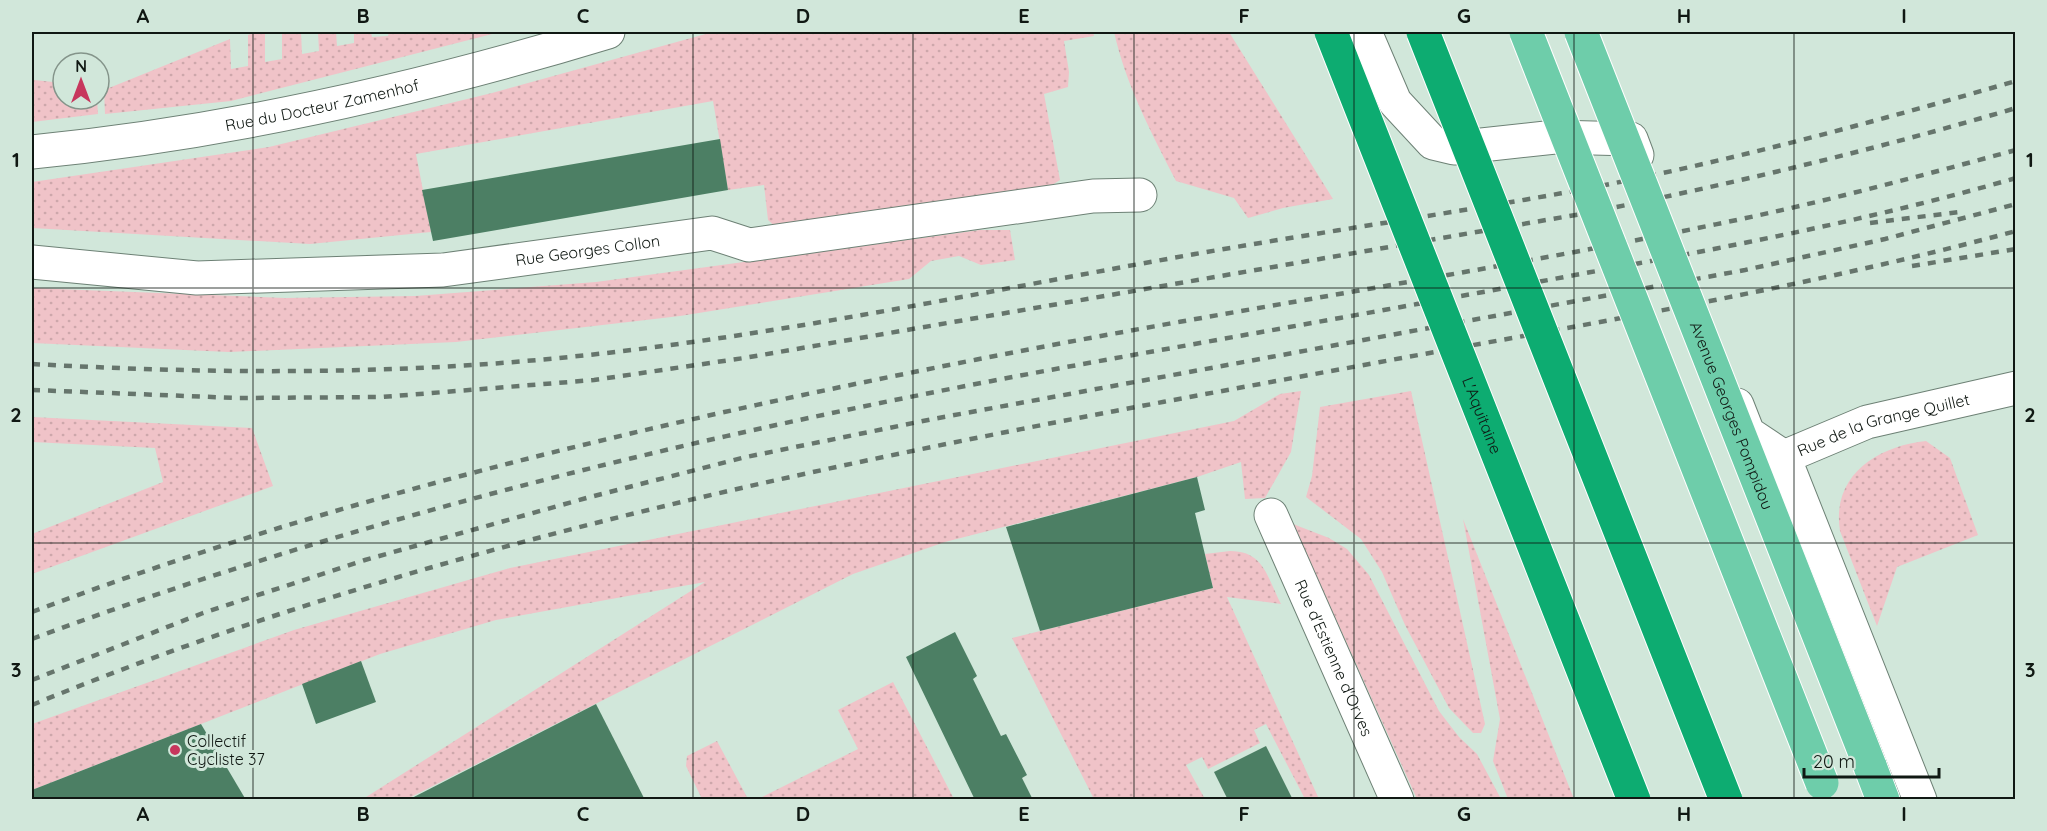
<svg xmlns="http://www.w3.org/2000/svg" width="2047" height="831" font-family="Quicksand,sans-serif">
	<defs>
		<pattern id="grass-dots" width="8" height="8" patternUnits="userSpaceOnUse" patternTransform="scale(1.5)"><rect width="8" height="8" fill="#f0c3c8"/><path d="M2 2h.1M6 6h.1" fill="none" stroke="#cda7ab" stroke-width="1.8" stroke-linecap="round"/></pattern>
	</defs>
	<rect width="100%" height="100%" fill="#d1e7da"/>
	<g fill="url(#grass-dots)">
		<polygon points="258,32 265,32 265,62 282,59 282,32 301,32 302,54 319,51 318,32 336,32 337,46 354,43 354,32 371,32 372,37 388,36 389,32 500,32 231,101 105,114 104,90 230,39 231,69 248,66 248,35"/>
		<polygon points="713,32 1093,32 1094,36 1064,41 1069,72 1068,87 1044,94 1060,180 1049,187 782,233 768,220 764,185 728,190 713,101 416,154 431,232 310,244 32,228 32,182 269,147 492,93"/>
		<path d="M1114 32H1229L1333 199 1283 208 1248 218 1234 198 1176 181C1151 132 1126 85 1114 32Z"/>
		<polygon points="34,80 63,83 63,99 97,99 98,114 32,122"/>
		<polygon points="980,230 1010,230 1015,260 981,265 959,256 931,261 909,279 680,316 456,342 229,352 32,343 32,288 285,298 415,296 596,282"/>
		<polygon points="1301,391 1291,452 1265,498 1245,499 1241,462 1197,477 945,542 853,574 407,799 363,799 705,582 496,620 380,654 32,790 32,724 294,630 510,568 1234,421 1280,394"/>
		<polygon points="1411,391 1485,724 1481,733 1473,733 1449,708 1405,625 1382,572 1361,539 1306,497 1312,476 1320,407"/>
		<polygon points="32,417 252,428 273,486 32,574 32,534 163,482 155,448 32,442"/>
		<path d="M1926 441 1950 458 1978 535 1897 567 1877 626 1840 531C1831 475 1878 446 1926 441Z"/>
		<polygon points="1463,519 1574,799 1508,799 1493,761 1500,719"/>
		<polygon points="1293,524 1329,538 1347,549 1369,575 1439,711 1459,737 1477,754 1501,799 1417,799"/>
		<path d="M1230 551C1264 551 1267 577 1281 604L1227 597 1319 799H1305L1266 724 1254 730 1260 743 1208 769 1202 757 1186 765 1205 799H1094L1012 638 1213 588 1205 554Z"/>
		<polygon points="893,682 954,799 758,799 858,749 838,710"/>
		<polygon points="717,741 748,799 702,799 686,766 687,756"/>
	</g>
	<g fill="#4c7f64">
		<polygon points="720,139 728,190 433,241 422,190"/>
		<polygon points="1197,477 1205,510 1195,513 1213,588 1040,631 1006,527"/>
		<polygon points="955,632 977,676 973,679 1001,736 1006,734 1027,775 1022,778 1033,800 975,800 906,657"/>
		<polygon points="361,661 376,702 316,724 302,684"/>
		<polygon points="596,704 645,800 408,800"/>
		<polygon points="201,724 246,800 32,800 32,790"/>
		<polygon points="1266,746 1293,800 1228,800 1214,772"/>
	</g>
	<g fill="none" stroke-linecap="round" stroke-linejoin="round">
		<defs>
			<g id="minor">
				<polyline points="1365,32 1395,102 1433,143 1454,148 1555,137 1631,139 1637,155"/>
				<path id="s1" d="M32 152C226 133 421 89 608 32"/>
				<path id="s2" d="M32 262 197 278 443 270 712 233 749 245 1093 196 1140 195"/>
				<polyline points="1737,405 1748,433 1784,457"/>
				<path id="s3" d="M1271 515 1397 800"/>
			</g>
			<g id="tertiary">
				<path id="s4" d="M1920 800 1784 457 1867 422 2016 388"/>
			</g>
			<polyline id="primary" points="1870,766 1883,800"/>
		</defs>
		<use href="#minor" stroke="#6d8175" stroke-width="35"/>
		<use href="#tertiary" stroke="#6d8175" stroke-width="35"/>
		<use href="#primary" stroke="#fff" stroke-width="35"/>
		<use href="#minor" stroke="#fff" stroke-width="33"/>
		<use href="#tertiary" stroke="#fff" stroke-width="33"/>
		<use href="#primary" stroke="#6ecdaa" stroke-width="33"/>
		<g stroke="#66756c" stroke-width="4.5" stroke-dasharray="8 8" stroke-linecap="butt">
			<polyline points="1870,223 1959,212"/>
			<polyline points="1912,266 2016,249"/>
			<path d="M32 364C197 373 362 375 526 361 751 342 974 293 1195 254 1321 232 1448 214 1574 191 1724 163 1870 123 2016 81"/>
			<path d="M32 390 238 398 382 397 594 380 744 358 1587 213C1732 184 1874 150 2016 108"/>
			<path d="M32 612C355 490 693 414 1031 349 1263 305 1496 270 1727 222 1824 202 1920 176 2016 150"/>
			<path d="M32 639C364 515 712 432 1061 368 1232 337 1404 307 1575 275 1723 248 1871 220 2016 178"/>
			<polyline points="32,680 203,613 365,560 590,497 746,457 933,419 1745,270 1885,239 2016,204"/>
			<path d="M32 705C451 533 898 450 1342 369 1568 327 1794 291 2016 231"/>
		</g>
		<defs>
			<g id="primary-bridge">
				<polyline points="1526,32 1822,783"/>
				<path id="s5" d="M1581 32 1870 766"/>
			</g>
			<g id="motorway-bridge">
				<path id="s6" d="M1331 32 1634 800"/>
				<polyline points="1423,32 1726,800"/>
			</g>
		</defs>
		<use href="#primary-bridge" stroke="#fff" stroke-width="35" stroke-linecap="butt"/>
		<use href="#motorway-bridge" stroke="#fff" stroke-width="35" stroke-linecap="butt"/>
		<use href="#primary-bridge" stroke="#6ecdaa" stroke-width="33"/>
		<use href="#motorway-bridge" stroke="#0dac71" stroke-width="33"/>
	</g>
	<path fill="none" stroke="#101813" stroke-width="1.5" stroke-opacity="0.55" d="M253 32V800M473 32V800M693 32V800M913 32V800M1134 32V800M1354 32V800M1574 32V800M1794 32V800M32 288H2016M32 543H2016"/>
	<circle fill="#c7375d" stroke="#d1e7da" stroke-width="2" cx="175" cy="750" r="6"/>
	<g text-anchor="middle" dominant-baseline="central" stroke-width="6" stroke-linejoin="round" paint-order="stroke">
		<g font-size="16" fill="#101813" stroke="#d1e7da">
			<text stroke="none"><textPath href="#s1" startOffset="294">Rue du Docteur Zamenhof</textPath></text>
			<text stroke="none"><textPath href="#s2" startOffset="558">Rue Georges Collon</textPath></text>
			<text stroke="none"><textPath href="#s5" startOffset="412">Avenue Georges Pompidou</textPath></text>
			<text stroke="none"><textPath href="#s6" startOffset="412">L'Aquitaine</textPath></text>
			<text stroke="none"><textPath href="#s4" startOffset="474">Rue de la Grange Quillet</textPath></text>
			<text stroke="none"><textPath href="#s3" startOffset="156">Rue d'Estienne d'Orves</textPath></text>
		</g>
		<g font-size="16" fill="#101813" stroke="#d1e7da" text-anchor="start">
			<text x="187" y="741">Collectif<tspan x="187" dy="18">Cycliste 37</tspan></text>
		</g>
	</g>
	<rect width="2047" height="831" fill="none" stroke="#d1e7da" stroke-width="66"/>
	<g transform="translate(81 81)"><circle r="28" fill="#d1e7da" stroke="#84948a" stroke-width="1.5"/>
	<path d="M0-4.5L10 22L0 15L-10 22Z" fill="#c7375d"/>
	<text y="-9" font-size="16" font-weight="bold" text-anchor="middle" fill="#101813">N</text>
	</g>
	<path d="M1804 768v9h135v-9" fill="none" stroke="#101813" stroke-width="3"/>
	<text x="1813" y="768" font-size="18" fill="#101813" stroke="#d1e7da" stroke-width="4.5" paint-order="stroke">20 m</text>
	<rect x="33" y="33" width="1981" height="765" fill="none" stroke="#101813" stroke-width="2"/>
	<g font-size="20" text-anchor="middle" font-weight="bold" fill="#101813">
		<text x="143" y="23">A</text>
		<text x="363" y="23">B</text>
		<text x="583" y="23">C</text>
		<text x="803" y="23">D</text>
		<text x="1024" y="23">E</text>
		<text x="1244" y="23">F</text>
		<text x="1464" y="23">G</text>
		<text x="1684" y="23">H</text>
		<text x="1904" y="23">I</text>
		<text x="16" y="167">1</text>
		<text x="2030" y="167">1</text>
		<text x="16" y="422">2</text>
		<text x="2030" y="422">2</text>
		<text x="16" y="677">3</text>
		<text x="2030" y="677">3</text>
		<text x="143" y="821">A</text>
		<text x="363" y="821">B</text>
		<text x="583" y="821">C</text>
		<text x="803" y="821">D</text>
		<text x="1024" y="821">E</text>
		<text x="1244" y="821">F</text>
		<text x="1464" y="821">G</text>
		<text x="1684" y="821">H</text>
		<text x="1904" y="821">I</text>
	</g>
</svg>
